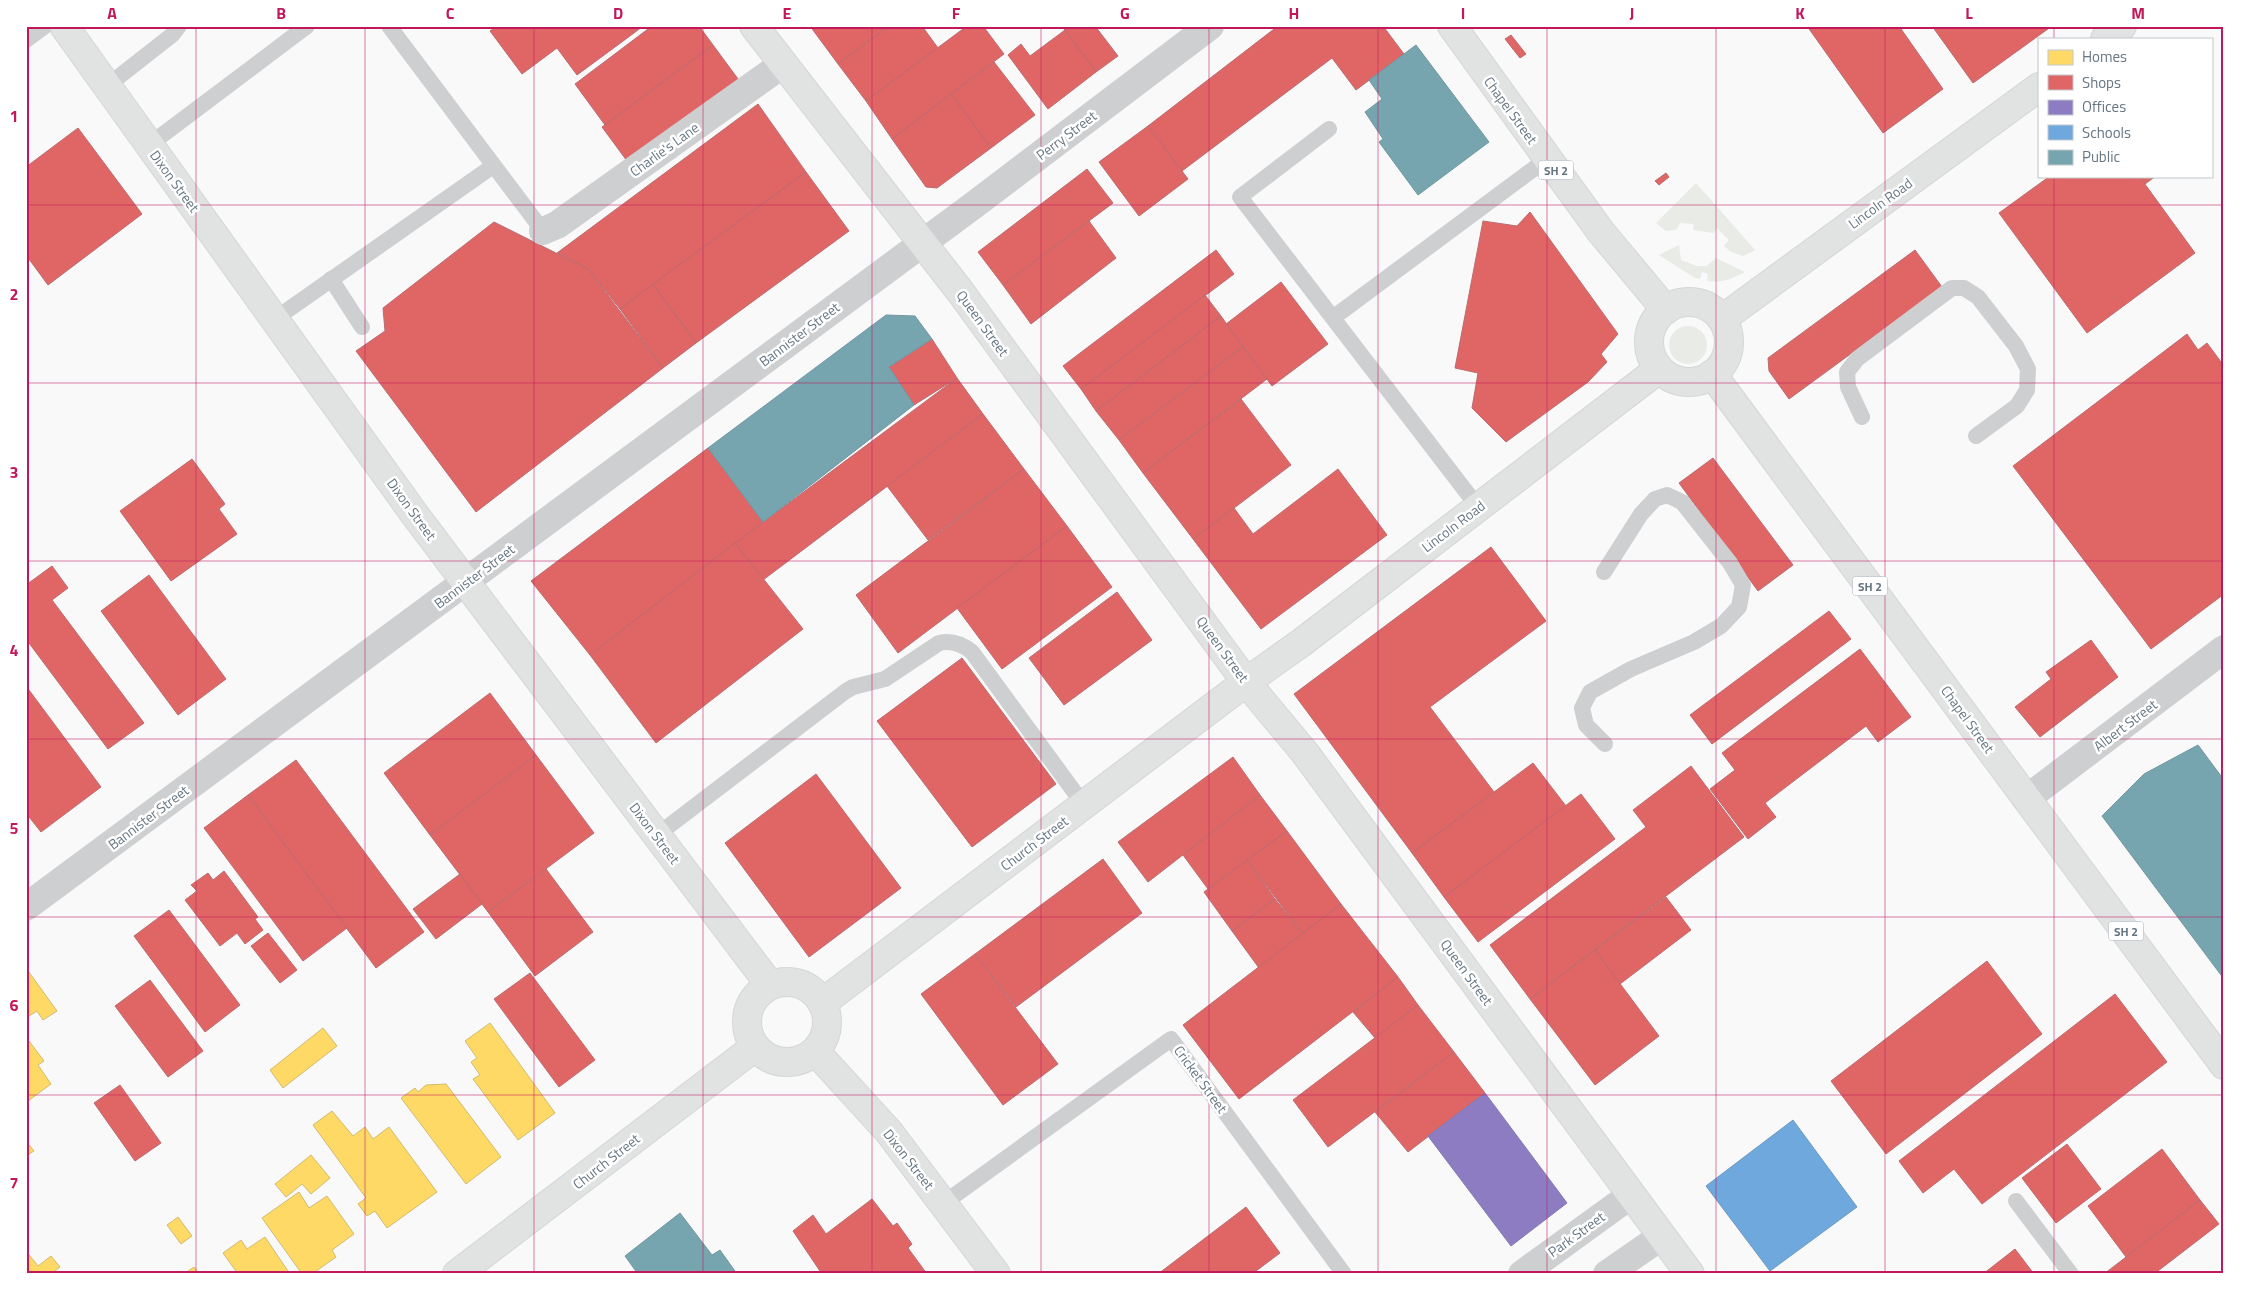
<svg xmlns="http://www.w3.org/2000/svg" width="2250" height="1300" font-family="'Titillium Web',sans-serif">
	<rect width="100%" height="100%" fill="#f9f9f9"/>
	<g fill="#e8ebe6">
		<polygon points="1696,183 1755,250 1743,256 1731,252 1724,246 1729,240 1717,228 1713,233 1693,230 1694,224 1680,223 1676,230 1666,231 1656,223"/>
		<path d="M1679 245 1681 260 1697 266H1707L1716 258 1745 272C1732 279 1722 283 1707 281L1708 274 1702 272 1700 279 1695 278 1659 255Z"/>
		<circle cx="1688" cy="345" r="19"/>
	</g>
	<g fill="#ffd966" stroke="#d1bb6f">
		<polygon points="26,968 57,1011 43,1020 37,1011 26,1018"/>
		<polygon points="490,1023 555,1113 518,1140 473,1079 480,1075 471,1062 477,1058 465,1041"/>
		<polygon points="323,1028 337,1046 283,1088 270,1070"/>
		<polygon points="26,1037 44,1061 38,1065 51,1084 28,1101 26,1098"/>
		<polygon points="446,1084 501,1157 466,1184 401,1098 415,1088 418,1092 426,1085"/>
		<polygon points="332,1111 353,1136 365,1127 373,1139 389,1127 437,1192 387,1228 375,1211 367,1216 358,1204 366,1198 313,1125"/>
		<polygon points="26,1141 34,1151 26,1156"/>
		<polygon points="311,1155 330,1178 311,1194 302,1184 286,1197 275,1184"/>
		<polygon points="299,1192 309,1208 327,1196 354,1234 332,1250 336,1257 312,1274 302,1274 262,1218"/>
		<polygon points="178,1217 192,1236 181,1244 167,1225"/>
		<polygon points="265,1237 290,1274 238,1274 223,1253 241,1240 247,1249"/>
		<polygon points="26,1251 38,1266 51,1256 60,1267 51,1274 26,1274"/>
		<polygon points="194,1267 199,1274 184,1274"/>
	</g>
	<g fill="#e06666" stroke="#bb6b6f">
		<polygon points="497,26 629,26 634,33 577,75 557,48 522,74 490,31"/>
		<polygon points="629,26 643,26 634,33"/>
		<polygon points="652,26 699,26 713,45 605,125 575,84"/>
		<polygon points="810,26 889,26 838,64"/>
		<polygon points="889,26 922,26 938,48 866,101 838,64"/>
		<polygon points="967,26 983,26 1004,54 892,139 866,101"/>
		<polygon points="1062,26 1095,26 1118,56 1096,72"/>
		<polygon points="1278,26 1383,26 1404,54 1356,90 1332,58 1182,171 1148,126"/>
		<polygon points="1807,26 1899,26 1943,89 1883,133"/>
		<polygon points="1932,26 2052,26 1973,83"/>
		<polygon points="1065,30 1096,72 1048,109 1008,55 1021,44 1030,56"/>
		<polygon points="1511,35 1526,54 1520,58 1505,39"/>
		<polygon points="713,45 741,83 630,165 602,127"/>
		<polygon points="994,62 1035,115 991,148 951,94"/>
		<polygon points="951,94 991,148 937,188 926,187 892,139"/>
		<polygon points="758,104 806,172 620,309 588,269 557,253"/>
		<polygon points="1148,126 1188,179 1139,216 1099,162"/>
		<polygon points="78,128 142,214 48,285 26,255 26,167"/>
		<polygon points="1087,169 1113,203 1003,285 978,252"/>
		<polygon points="806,172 849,231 696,343 653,284"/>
		<polygon points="1666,173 1669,177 1659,185 1655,181"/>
		<polygon points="2050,176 2139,176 2195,253 2087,333 1999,213"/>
		<polygon points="2139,176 2156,176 2145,184"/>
		<polygon points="1530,212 1618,334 1601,354 1607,362 1588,382 1506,442 1472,408 1478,373 1455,368 1483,221 1517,226"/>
		<polygon points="1089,221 1116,258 1031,324 1003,285"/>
		<polygon points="494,222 588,269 663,368 476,512 356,351 385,331 383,308"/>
		<polygon points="1216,250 1234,274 1081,389 1063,366"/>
		<polygon points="1915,250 1942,287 1789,399 1769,371 1768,358"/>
		<polygon points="1281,282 1328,344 1272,386 1226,324"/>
		<polygon points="653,284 696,343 663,368 620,309"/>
		<polygon points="1205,295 1221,316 1096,411 1081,389"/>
		<polygon points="1221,316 1243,347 1119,440 1096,411"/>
		<polygon points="2187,334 2198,350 2207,343 2224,366 2224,594 2151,649 2013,466"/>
		<polygon points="932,339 957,378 914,405 889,367"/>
		<polygon points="1243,347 1267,379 1143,473 1119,440"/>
		<polygon points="957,378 983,414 763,580 735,543"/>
		<polygon points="1241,399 1291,465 1193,539 1143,473"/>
		<polygon points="983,414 1024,469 928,540 887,486"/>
		<polygon points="708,448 763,522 590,655 531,581"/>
		<polygon points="1713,458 1793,565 1758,591 1679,483"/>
		<polygon points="192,459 225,504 219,509 237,534 171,581 120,511"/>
		<polygon points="1024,469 1067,526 898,653 856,595"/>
		<polygon points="1338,469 1387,535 1261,629 1193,539 1234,508 1253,534"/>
		<polygon points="1067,526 1112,587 1002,669 957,608"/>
		<polygon points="735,543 803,629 656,743 590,655"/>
		<polygon points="1491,547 1546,621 1430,707 1494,792 1412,853 1294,694"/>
		<polygon points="52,566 68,588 52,600 144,723 108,749 26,639 26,585"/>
		<polygon points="149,575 226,679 178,715 101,611"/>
		<polygon points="1117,592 1152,640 1064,705 1029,658"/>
		<polygon points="1829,611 1851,639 1712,744 1690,715"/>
		<polygon points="2091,640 2118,677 2040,737 2015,707 2051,679 2046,672"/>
		<polygon points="1860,649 1911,717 1878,742 1866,726 1765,803 1776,817 1748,839 1710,789 1735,770 1722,753"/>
		<polygon points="962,658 1056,784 972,847 877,721"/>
		<polygon points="26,686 101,787 41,832 26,813"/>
		<polygon points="490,693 536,755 430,835 384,773"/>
		<polygon points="536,755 594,833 488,912 430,835"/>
		<polygon points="1233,757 1260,795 1148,882 1118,842"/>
		<polygon points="296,760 424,932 376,968 248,795"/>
		<polygon points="1533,763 1566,806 1444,897 1412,853"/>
		<polygon points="1691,766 1744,837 1530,999 1490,945 1646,827 1633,810"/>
		<polygon points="816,774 901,888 809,957 725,843"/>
		<polygon points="1581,794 1615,839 1478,942 1444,897"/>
		<polygon points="248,795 347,928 303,961 204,828"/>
		<polygon points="1260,795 1287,831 1208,889 1183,855"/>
		<polygon points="1287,831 1341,904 1303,934 1247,860"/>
		<polygon points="1103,859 1142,913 1016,1007 975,954"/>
		<polygon points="1247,860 1275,899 1232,931 1204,892"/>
		<polygon points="546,869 593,932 535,976 488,912"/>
		<polygon points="224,871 258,917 255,919 263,930 245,944 237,933 220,946 185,900 197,891 191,885 208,873 213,880"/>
		<polygon points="460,874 482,904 436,939 413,909"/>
		<polygon points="1666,897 1691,930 1620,984 1595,950"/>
		<polygon points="1275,899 1303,934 1259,968 1232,931"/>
		<polygon points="1341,904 1398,977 1239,1099 1183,1025"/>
		<polygon points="169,910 240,1005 205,1032 134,936"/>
		<polygon points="268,933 297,970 280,983 251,946"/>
		<polygon points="1595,950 1659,1036 1595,1085 1530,999"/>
		<polygon points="975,954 1058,1064 1003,1105 921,994"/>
		<polygon points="1987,961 2042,1034 1886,1154 1831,1081"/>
		<polygon points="530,973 595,1060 559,1087 494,999"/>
		<polygon points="1398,977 1418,1005 1375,1038 1353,1012"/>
		<polygon points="150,980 203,1051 168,1077 115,1006"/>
		<polygon points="2115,994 2167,1062 1982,1204 1954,1169 1923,1193 1899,1161"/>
		<polygon points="1418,1005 1454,1052 1328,1147 1293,1100"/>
		<polygon points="1454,1052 1485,1093 1408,1152 1375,1112"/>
		<polygon points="120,1085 161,1143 135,1161 94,1103"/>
		<polygon points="2067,1144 2101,1189 2056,1223 2022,1178"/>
		<polygon points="2162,1149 2200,1200 2126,1257 2088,1206"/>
		<polygon points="872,1199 893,1226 897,1223 912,1244 908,1248 927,1274 822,1274 793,1231 813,1215 826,1234"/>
		<polygon points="2200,1200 2219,1224 2154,1274 2104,1274"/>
		<polygon points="1246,1207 1280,1253 1252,1274 1158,1274"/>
		<polygon points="2015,1249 2034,1274 1983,1274"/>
	</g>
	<polygon fill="#8e7cc3" stroke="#827ab0" points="1485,1093 1567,1203 1511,1246 1428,1136"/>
	<polygon fill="#6fa8dc" stroke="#6c99c1" points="1793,1120 1857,1207 1770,1271 1706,1186"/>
	<g fill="#76a5af" stroke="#7197a2">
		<polygon points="1416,45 1489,142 1418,195 1379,142 1383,139 1365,112 1382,99 1369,80"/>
		<polygon points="886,315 915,316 932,339 889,367 914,405 763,522 708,448"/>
		<polygon points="2198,745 2224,780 2224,979 2102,816 2144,774"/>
		<polygon points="680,1213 712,1255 720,1250 737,1274 638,1274 625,1256"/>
	</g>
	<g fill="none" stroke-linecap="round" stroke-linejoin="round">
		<defs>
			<g id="secondary">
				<polyline points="64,26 415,515 770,985"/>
				<polyline points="754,26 959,290 1246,682 1305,753 1690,1274"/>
				<polyline points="2105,39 2122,26"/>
				<polyline points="1722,319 2039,87"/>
				<circle cx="787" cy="1022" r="40"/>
				<polyline points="822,1003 1246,682 1301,643 1659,369"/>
				<polyline points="815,1051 889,1132 996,1274"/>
				<polyline points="457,1274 755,1047"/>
			</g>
			<g id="highway">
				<polyline points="1452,26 1601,232 1666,310"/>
				<circle cx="1689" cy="342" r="40"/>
				<polyline points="1712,374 2224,1065"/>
			</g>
		</defs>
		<use href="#secondary" stroke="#d5d6d7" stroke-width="30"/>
		<use href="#highway" stroke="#d5d6d6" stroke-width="30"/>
		<g stroke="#cecfd0" stroke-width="16">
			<polyline points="389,26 543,231"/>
			<polyline points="26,40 45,26"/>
			<polyline points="107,86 172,35 179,26"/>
			<polyline points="1329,129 1240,197 1478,507"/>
			<polyline points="149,145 307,26"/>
			<polyline points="331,279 362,327"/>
			<polyline points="1334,317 1547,159"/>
			<polyline points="275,319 493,166"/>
			<polyline points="1862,417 1848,387 1847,372 1857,359 1952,288 1964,288 1978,297 2016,346 2028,369 2027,390 2017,406 1976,436"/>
			<polyline points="1604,572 1641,514 1655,499 1667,495 1682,502 1730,563 1743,585 1739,607 1721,626 1694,642 1631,669 1590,692 1582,708 1586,725 1605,744"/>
			<path d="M657 835 846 691 853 687 885 679 939 643C952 640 962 644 972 652L1084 805"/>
			<polyline points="2016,1201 2071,1274"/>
			<polyline points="944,1203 1171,1039 1344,1274"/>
		</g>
		<g stroke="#cecfd0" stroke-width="28">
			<polyline points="543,231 557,225 783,64"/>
			<polyline points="2026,799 2224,649"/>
			<polyline points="26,907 974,205 1210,26"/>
			<polyline points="1522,1274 1631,1195"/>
			<polyline points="1607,1274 1662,1236"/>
		</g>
		<use href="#secondary" stroke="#e1e2e2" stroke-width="28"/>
		<use href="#highway" stroke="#e1e2e2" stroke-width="28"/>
	</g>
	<path fill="none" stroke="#c2185b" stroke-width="1" stroke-opacity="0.55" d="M196 26V1274M365 26V1274M534 26V1274M703 26V1274M872 26V1274M1041 26V1274M1209 26V1274M1378 26V1274M1547 26V1274M1716 26V1274M1885 26V1274M2054 26V39M2054 176V1274M26 205H2224M26 383H2224M26 561H2224M26 739H2224M26 917H2224M26 1095H2224"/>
	<g text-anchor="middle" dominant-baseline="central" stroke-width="5" stroke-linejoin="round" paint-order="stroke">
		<g fill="#fff" stroke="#939fa8" stroke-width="1">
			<rect x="1538.5" y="160.5" width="35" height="19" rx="4"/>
			<rect x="1852.5" y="576.5" width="35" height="19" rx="4"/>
			<rect x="2108.5" y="921.5" width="35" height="19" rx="4"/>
		</g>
		<g font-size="12" font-weight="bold" fill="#657683">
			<text x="1556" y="170">SH 2</text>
			<text x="1870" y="586">SH 2</text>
			<text x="2126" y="931">SH 2</text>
		</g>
		<g font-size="14" fill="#657683" stroke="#fff">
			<text transform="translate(1511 110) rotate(54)">Chapel Street</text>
			<text transform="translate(1066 135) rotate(-37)">Perry Street</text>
			<text transform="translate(664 149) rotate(-36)">Charlie's Lane</text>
			<text transform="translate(175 181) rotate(54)">Dixon Street</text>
			<text transform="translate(1880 203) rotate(-36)">Lincoln Road</text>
			<text transform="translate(983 323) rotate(54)">Queen Street</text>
			<text transform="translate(799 334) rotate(-37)">Bannister Street</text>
			<text transform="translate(412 509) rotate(54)">Dixon Street</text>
			<text transform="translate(1453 526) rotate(-37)">Lincoln Road</text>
			<text transform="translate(474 576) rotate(-37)">Bannister Street</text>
			<text transform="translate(1223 649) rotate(54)">Queen Street</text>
			<text transform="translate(1968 719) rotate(54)">Chapel Street</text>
			<text transform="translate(2125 725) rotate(-37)">Albert Street</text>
			<text transform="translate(148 817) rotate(-37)">Bannister Street</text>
			<text transform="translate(655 833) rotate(53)">Dixon Street</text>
			<text transform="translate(1034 843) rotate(-37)">Church Street</text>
			<text transform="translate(1467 972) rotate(54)">Queen Street</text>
			<text transform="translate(1201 1079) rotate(54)">Cricket Street</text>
			<text transform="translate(909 1159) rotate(52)">Dixon Street</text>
			<text transform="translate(606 1161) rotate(-38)">Church Street</text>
			<text transform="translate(1576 1234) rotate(-36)">Park Street</text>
		</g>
	</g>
	<rect width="2250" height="1300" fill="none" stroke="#ffffff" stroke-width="55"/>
	<rect x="2038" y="38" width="175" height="140" fill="#ffffff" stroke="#c1c8cd"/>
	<rect x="2048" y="50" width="25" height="15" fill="#ffd966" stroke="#c1c8cd"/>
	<text x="2082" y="62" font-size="15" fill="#657683">Homes</text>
	<rect x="2048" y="75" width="25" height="15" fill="#e06666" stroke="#c1c8cd"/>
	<text x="2082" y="88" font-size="15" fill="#657683">Shops</text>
	<rect x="2048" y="100" width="25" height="15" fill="#8e7cc3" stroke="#c1c8cd"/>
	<text x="2082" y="112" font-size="15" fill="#657683">Offices</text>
	<rect x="2048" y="125" width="25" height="15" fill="#6fa8dc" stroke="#c1c8cd"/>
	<text x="2082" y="138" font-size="15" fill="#657683">Schools</text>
	<rect x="2048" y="150" width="25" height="15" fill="#76a5af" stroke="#c1c8cd"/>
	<text x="2082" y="162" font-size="15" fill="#657683">Public</text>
	<rect x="28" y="28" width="2194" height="1244" fill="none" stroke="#c2185b" stroke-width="2"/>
	<g font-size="16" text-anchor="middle" font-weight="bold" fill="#c2185b">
		<text x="112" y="19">A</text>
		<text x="281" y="19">B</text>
		<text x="450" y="19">C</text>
		<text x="618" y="19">D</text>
		<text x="787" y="19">E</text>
		<text x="956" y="19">F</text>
		<text x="1125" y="19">G</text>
		<text x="1294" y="19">H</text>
		<text x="1463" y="19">I</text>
		<text x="1632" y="19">J</text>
		<text x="1800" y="19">K</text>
		<text x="1969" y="19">L</text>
		<text x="2138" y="19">M</text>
		<text x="14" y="122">1</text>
		<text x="14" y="300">2</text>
		<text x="14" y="478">3</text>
		<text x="14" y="656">4</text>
		<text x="14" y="834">5</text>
		<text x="14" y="1011">6</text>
		<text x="14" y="1189">7</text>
	</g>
</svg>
